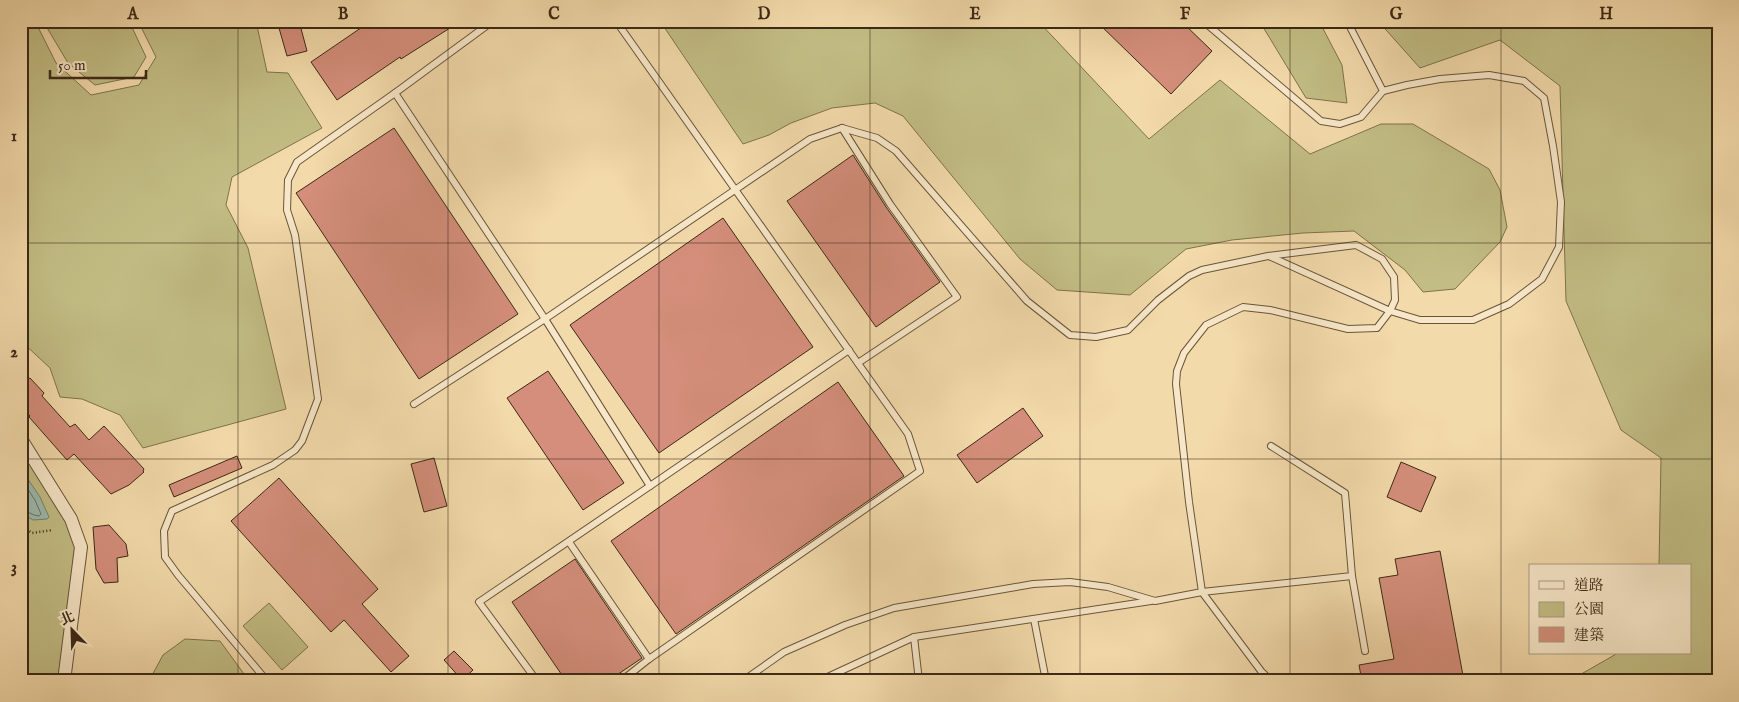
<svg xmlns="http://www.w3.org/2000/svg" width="1739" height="702" font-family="'IM FELL English','Noto Serif TC',serif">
	<rect width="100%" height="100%" fill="#f3daaa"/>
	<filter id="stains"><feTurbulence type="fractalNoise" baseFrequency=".004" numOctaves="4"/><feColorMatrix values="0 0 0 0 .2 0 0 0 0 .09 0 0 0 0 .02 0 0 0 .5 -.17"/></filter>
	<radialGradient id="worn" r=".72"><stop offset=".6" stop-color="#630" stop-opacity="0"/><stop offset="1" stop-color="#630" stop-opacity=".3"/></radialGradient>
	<g fill="#c2bd84" stroke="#7f734d">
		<polygon points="21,21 35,21 56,63 91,95 139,85 156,57 138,21 256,21 267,72 288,73 322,128 232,177 226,205 248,248 286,409 143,448 120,415 82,399 60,397 50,368 21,341"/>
		<polygon points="43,21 129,21 146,57 134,77 95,85 68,63"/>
		<polygon points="660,21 1038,21 1149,139 1220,80 1310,154 1381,124 1413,124 1489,169 1500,190 1507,227 1500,242 1455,289 1423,292 1405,270 1354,231 1303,233 1232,240 1186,249 1130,295 1057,290 1020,259 903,116 875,103 832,108 791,123 769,135 743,144"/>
		<polygon points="1238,21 1319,21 1342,65 1347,103 1306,98 1263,27"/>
		<polygon points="1378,21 1718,21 1718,681 1569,681 1618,653 1690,653 1690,566 1659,566 1661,458 1621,430 1566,301 1560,86 1500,40 1420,68"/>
		<polygon points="21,444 68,520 76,543 59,681 21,681"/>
		<polygon points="269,603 308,647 282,670 243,626"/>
		<polygon points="185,639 220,641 244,674 244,681 149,681 163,655"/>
	</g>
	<polygon fill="#9cbaae" stroke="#768071" points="21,469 40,497 49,517 47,519 33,520 21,513"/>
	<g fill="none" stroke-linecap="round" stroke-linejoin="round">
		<polyline stroke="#6c7262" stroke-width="1" points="21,479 35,500 41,514 39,516 34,515 21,509"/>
	</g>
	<g fill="#d48e7b" stroke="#3c2916">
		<polygon points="277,21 299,21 307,51 287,56"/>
		<polygon points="371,21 446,21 450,28 401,59 400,57 337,100 311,62"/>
		<polygon points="1096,21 1181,21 1212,51 1171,94"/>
		<polygon points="394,128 518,314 419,379 296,193"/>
		<polygon points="853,155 886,207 940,282 876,327 787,201"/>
		<polygon points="723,218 813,347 659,453 570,325"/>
		<polygon points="548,371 624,483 583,510 507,398"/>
		<polygon points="21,373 28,379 30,378 44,393 42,396 70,427 75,424 89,440 104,426 144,469 143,471 144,472 129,485 111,494 74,454 67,460 29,417 30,416 21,406"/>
		<polygon points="838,382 904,476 676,634 611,541"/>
		<polygon points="1023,408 1043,436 977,483 957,455"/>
		<polygon points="237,456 242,468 174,497 169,485"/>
		<polygon points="434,458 447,506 424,512 411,464"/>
		<polygon points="1401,462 1436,477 1421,512 1387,497"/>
		<polygon points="279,478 378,589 362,604 409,656 391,672 344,620 331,632 231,521"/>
		<polygon points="109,525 126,544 128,556 117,558 118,582 104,583 96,569 93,527"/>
		<polygon points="1440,551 1464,681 1362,681 1359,665 1394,659 1379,578 1398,575 1395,559"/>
		<polygon points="575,559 642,658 608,681 566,681 512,602"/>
		<polygon points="454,651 473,670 462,680 444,660"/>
	</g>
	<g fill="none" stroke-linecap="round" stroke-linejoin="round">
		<defs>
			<g id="service">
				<polyline points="493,21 395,93 545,319 650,486 849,350"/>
				<polyline points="616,21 908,434 920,471 649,659 621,681"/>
				<polyline points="1203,21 1321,121 1340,124 1361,117 1383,91 1347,21"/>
				<polyline points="842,128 890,204 957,297 858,363"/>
				<polyline points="1269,256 1390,311 1420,320 1473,320 1509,304 1542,279 1559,247 1561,202 1553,146 1544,98 1524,81 1489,75 1440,79 1407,85 1383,91"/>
				<polyline points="414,404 545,319 810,139 842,128 877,138 896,151 1027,301 1070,335 1096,337 1128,330 1158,300 1189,276 1202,270 1268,256 1356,245 1382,259 1394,277 1395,300 1390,311 1377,328 1348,329 1270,310 1243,307 1206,325 1184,353 1177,371 1176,384 1189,502 1202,592 1261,671 1271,681"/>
				<polyline points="569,542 649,659"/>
				<polyline points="1352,576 1365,651"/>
				<polyline points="1034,619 1046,681"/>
				<polyline points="914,637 919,681"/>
				<polyline points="267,681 178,575 165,557 164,531 172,511 273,465 295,450 302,441 318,399 295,235 287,210 288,180 297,162 395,93"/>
				<polyline points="537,681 479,602 650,486"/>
				<polyline points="745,681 747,678 784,652 845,625 894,608 1033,584 1070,582 1108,587 1155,601 1202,592 1352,576 1345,493 1271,446"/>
				<polyline points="819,681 914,637 1151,601"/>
			</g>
			<polyline id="minor" points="21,439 71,519 81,547 64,681"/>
		</defs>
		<use href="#service" stroke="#6a553b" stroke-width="8"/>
		<use href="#minor" stroke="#6a553b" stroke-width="14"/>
		<polyline stroke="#3c2916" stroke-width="2.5" stroke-dasharray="1 2.5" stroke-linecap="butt" points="21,525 32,533 53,530"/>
		<use href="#service" stroke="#f7e7c8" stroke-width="6"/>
		<use href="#minor" stroke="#f7e7c8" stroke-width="12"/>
	</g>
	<path fill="none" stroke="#3c2916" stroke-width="1" stroke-opacity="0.55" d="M238 21V681M448 21V681M659 21V681M870 21V681M1080 21V681M1290 21V681M1501 21V681M21 243H1718M21 459H1718"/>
	<rect width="1739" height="702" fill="none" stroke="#f3daaa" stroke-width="55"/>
	<rect x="1529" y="564" width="162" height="90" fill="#f7e7c8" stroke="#ac9b81"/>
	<rect x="1539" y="581" width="25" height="8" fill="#f7e7c8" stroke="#ac9b81"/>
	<text x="1574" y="590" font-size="15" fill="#3c2916">道路</text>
	<rect x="1539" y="602" width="25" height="15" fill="#c2bd84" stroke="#ac9b81"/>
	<text x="1574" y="614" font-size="15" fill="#3c2916">公園</text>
	<rect x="1539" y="627" width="25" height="15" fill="#d48e7b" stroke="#ac9b81"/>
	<text x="1574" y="640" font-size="15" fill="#3c2916">建築</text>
	<g transform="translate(72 630) rotate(337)" stroke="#f7e7c8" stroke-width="4" paint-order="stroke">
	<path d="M0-4L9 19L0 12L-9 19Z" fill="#3c2916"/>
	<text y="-8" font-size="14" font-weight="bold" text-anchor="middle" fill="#3c2916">北</text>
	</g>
	<path d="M50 70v8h96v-8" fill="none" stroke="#3c2916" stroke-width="2.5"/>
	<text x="58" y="70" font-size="15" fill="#3c2916" stroke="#f7e7c8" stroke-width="4" paint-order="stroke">50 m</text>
	<rect x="28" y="28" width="1684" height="646" fill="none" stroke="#3c2916" stroke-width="2"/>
	<g font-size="16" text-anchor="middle" font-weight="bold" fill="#3c2916">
		<text x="133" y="19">A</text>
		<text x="343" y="19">B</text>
		<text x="554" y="19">C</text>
		<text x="764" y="19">D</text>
		<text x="975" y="19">E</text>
		<text x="1185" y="19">F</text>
		<text x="1396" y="19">G</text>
		<text x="1606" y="19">H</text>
		<text x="14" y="141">1</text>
		<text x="14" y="357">2</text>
		<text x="14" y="572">3</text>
	</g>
	<rect width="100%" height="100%" filter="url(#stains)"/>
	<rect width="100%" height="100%" fill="url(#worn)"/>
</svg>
